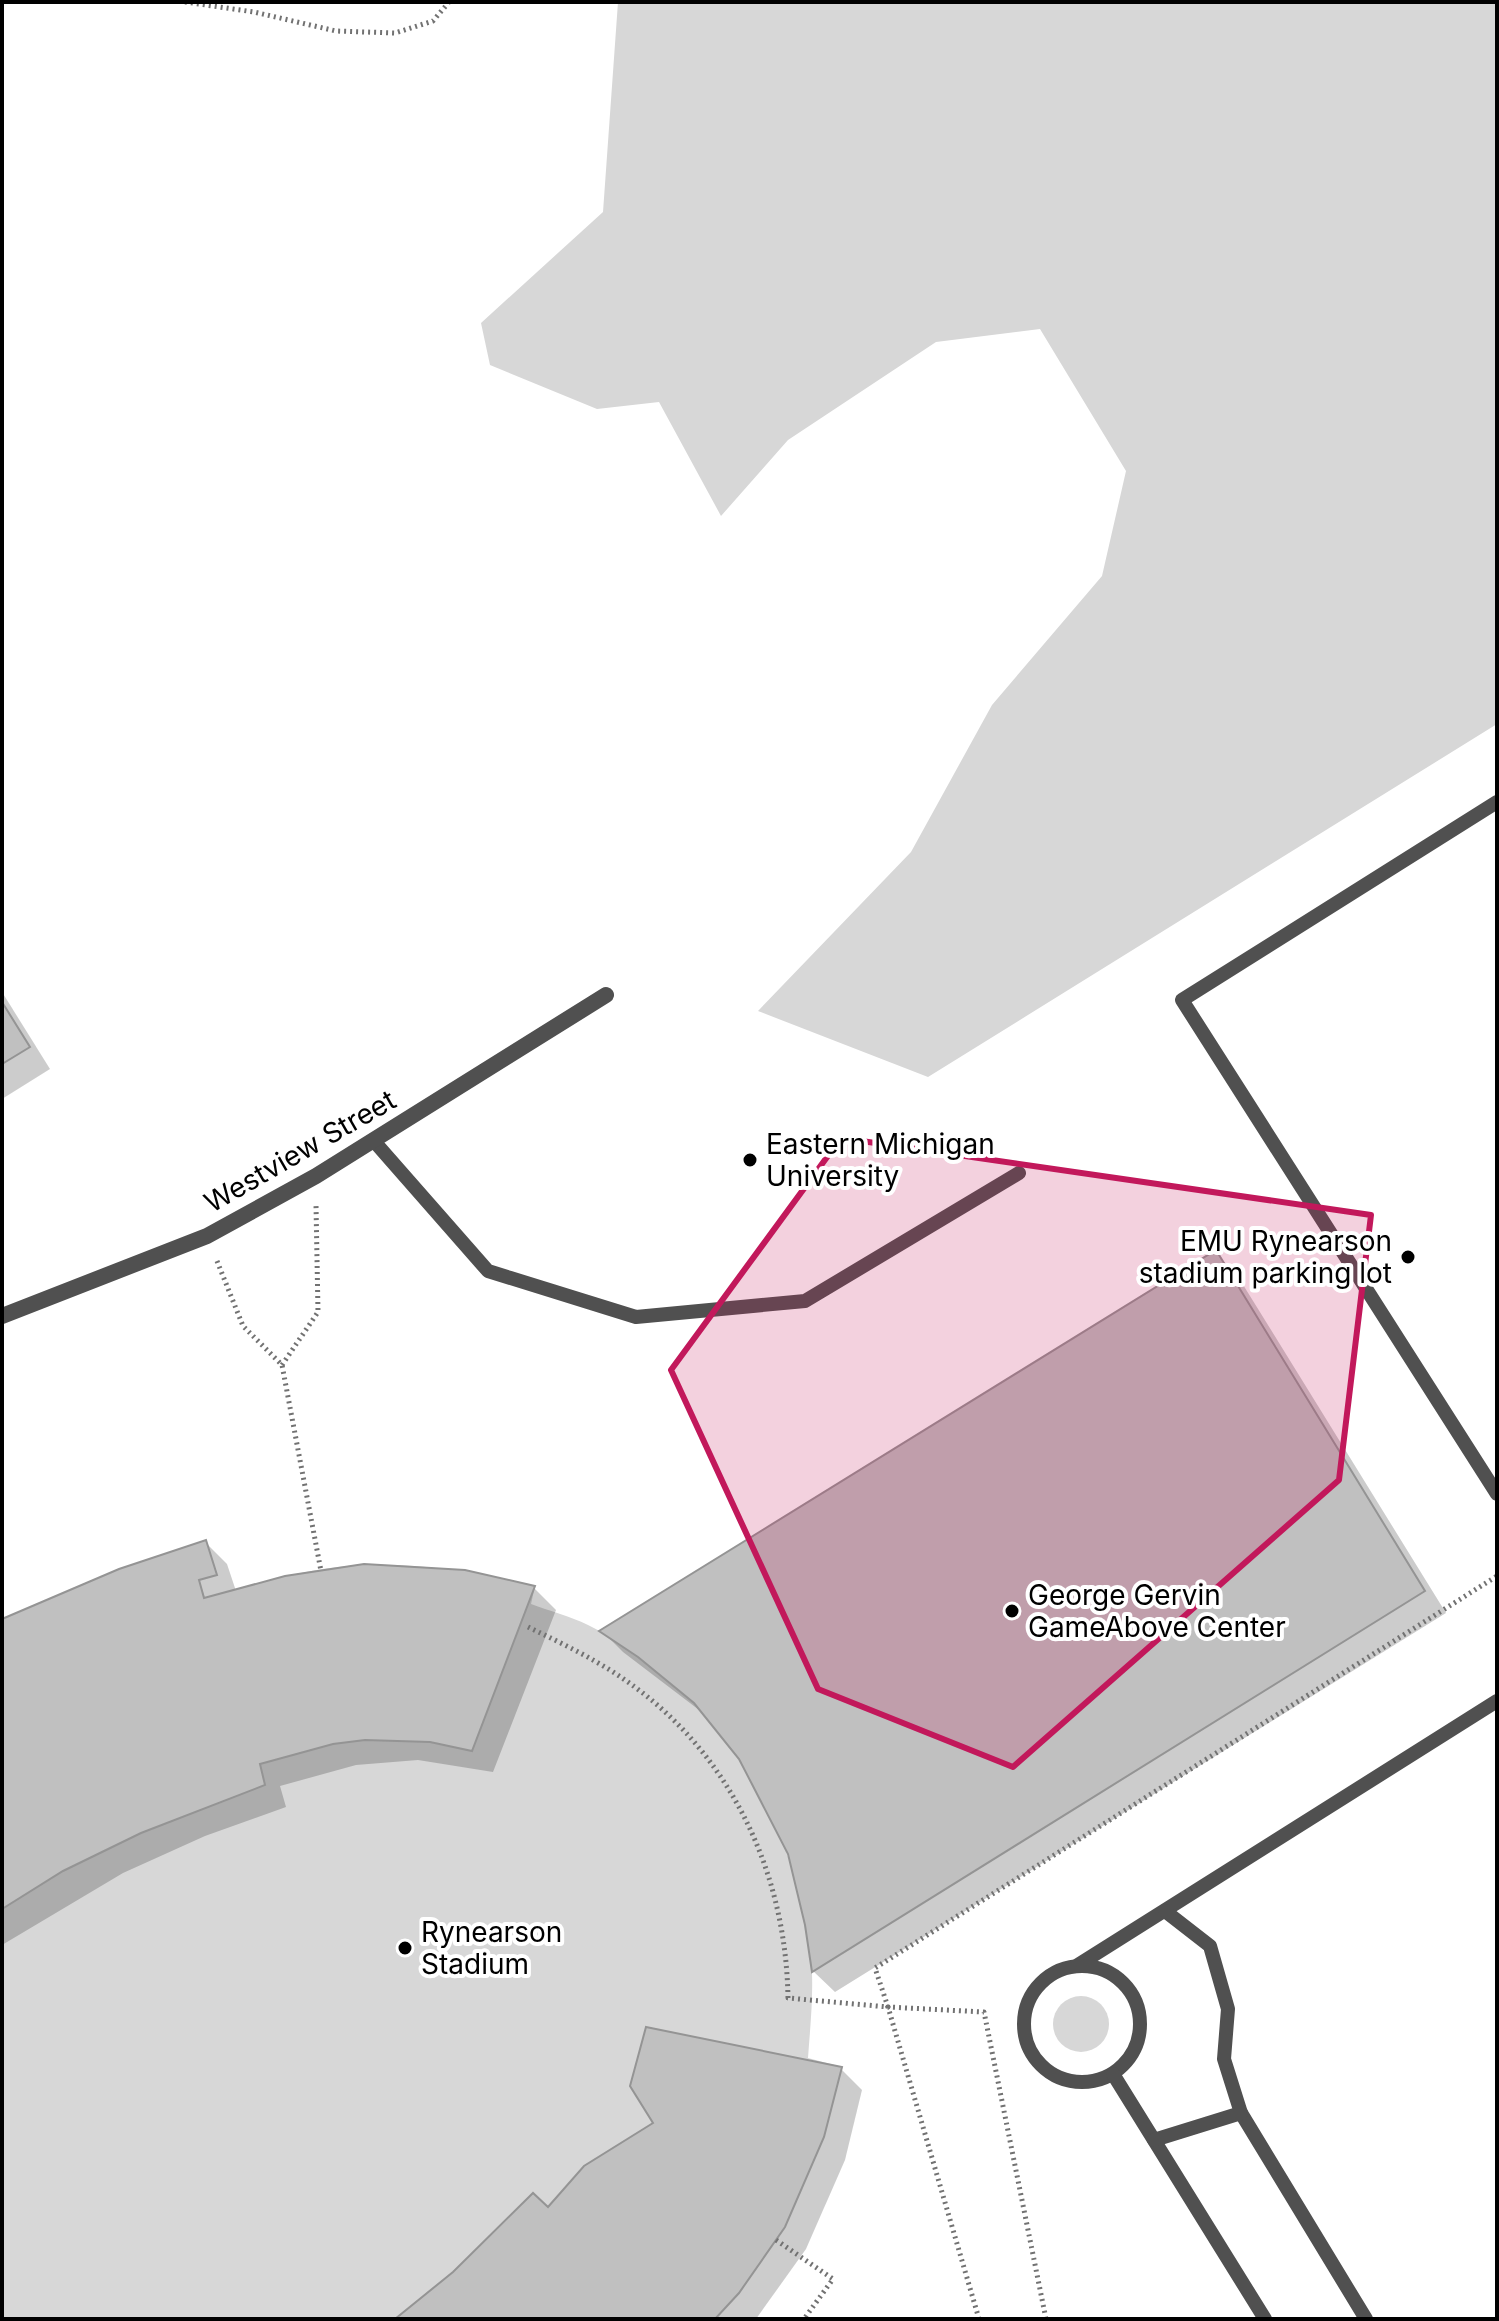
<svg xmlns="http://www.w3.org/2000/svg" width="1499" height="2321" font-family="Inter,sans-serif">
	<rect width="100%" height="100%" fill="#fff"/>
	<g fill="#d7d7d7">
		<polygon points="618,2 1497,2 1497,724 928,1077 758,1011 911,852 992,705 1102,576 1126,471 1040,329 936,342 788,440 721,516 659,402 597,409 490,365 481,323 603,212"/>
		<path d="M206 1540 217 1575 199 1580 205 1598C257 1584 312 1566 366 1565 424 1563 479 1573 535 1586L531 1604C549 1611 570 1616 588 1625 717 1688 804 1831 812 1973 813 2001 810 2030 808 2058L842 2067 824 2137 739 2293 715 2319H2V1619L119 1569Z"/>
		<circle cx="1081" cy="2024" r="28"/>
	</g>
	<g fill="#0003">
		<polygon points="2,992 50,1069 2,1099"/>
		<polygon points="1215,1253 1237,1275 1446,1613 835,1992 813,1971 800,1889 776,1821 741,1758 707,1716 623,1652 602,1631"/>
		<polygon points="205,1542 227,1564 236,1591 465,1572 534,1588 556,1610 493,1772 418,1760 356,1765 280,1786 286,1807 205,1836 123,1873 2,1945 2,1621"/>
		<polygon points="841,2069 862,2090 845,2160 806,2249 756,2319 398,2319 548,2209"/>
	</g>
	<g fill="#c0c0c0" stroke="#949494" stroke-width="2">
		<polygon points="2,1002 30,1047 2,1064"/>
		<polygon points="1216,1250 1425,1591 812,1972 805,1925 788,1854 739,1759 694,1703 638,1657 599,1631"/>
		<polygon points="206,1540 217,1575 199,1580 204,1598 285,1576 364,1564 465,1570 535,1586 472,1751 430,1742 365,1740 333,1744 260,1764 265,1785 141,1833 63,1871 2,1909 2,1619 119,1569"/>
		<polygon points="646,2027 842,2067 824,2137 785,2227 739,2293 715,2319 395,2319 453,2272 533,2193 548,2207 584,2166 653,2123 630,2086"/>
	</g>
	<g fill="none" stroke-linecap="round" stroke-linejoin="round">
		<g stroke="#727272" stroke-width="5" stroke-dasharray="2 4" stroke-linecap="butt">
			<polyline points="185,2 254,12 336,31 395,33 433,21 449,2"/>
			<polyline points="217,1261 243,1326 282,1365 321,1571"/>
			<polyline points="282,1365 318,1312 316,1205"/>
			<path d="M528 1627C561 1643 595 1659 625 1680 730 1752 786 1872 788 1998L888 2007 875 1968 1497 1576"/>
			<polyline points="776,2240 833,2279 804,2319"/>
			<polyline points="979,2319 888,2007 984,2012 1046,2319"/>
		</g>
		<g stroke="#505050" stroke-width="14">
			<polyline points="1497,802 1182,1000 1497,1494"/>
			<polyline points="373,1140 488,1271 636,1317 805,1301 1019,1173"/>
			<polyline points="1078,1965 1497,1701"/>
			<circle cx="1082" cy="2024" r="58"/>
			<polyline points="1113,2074 1265,2319"/>
			<polyline points="1241,2113 1366,2319"/>
			<polyline points="1154,2140 1241,2113 1224,2059 1228,2009 1210,1946 1165,1911"/>
		</g>
		<polyline stroke="#505050" stroke-width="16" points="2,1316 207,1236 316,1176 606,995"/>
	</g>
	<path fill="#c2185b" fill-opacity="0.2" stroke="#c2185b" stroke-width="6" stroke-linejoin="round" d="M841 1138 1371 1215 1339 1480 1013 1767 818 1689 671 1370Z"/>
	<g fill="#000" stroke="#fff" stroke-width="3">
		<circle cx="750" cy="1160" r="8"/>
		<circle cx="1408" cy="1257" r="8"/>
		<circle cx="1012" cy="1611" r="8"/>
		<circle cx="405" cy="1948" r="8"/>
	</g>
	<g text-anchor="middle" dominant-baseline="central" stroke-width="8" stroke-linejoin="round" paint-order="stroke">
		<g font-size="28" fill="#000" stroke="#fff" text-anchor="start">
			<text x="766" y="1144">Eastern Michigan<tspan x="766" dy="32">University</tspan></text>
			<text x="1392" y="1241" text-anchor="end">EMU Rynearson<tspan x="1392" dy="32">stadium parking lot</tspan></text>
			<text x="1028" y="1595">George Gervin<tspan x="1028" dy="32">GameAbove Center</tspan></text>
			<text x="421" y="1932">Rynearson<tspan x="421" dy="32">Stadium</tspan></text>
		</g>
		<g font-size="28" fill="#000" stroke="#fff">
			<text transform="translate(300 1151) rotate(-30)">Westview Street</text>
		</g>
	</g>
	<rect width="1499" height="2321" fill="none" stroke="#000000" stroke-width="8"/>
</svg>
